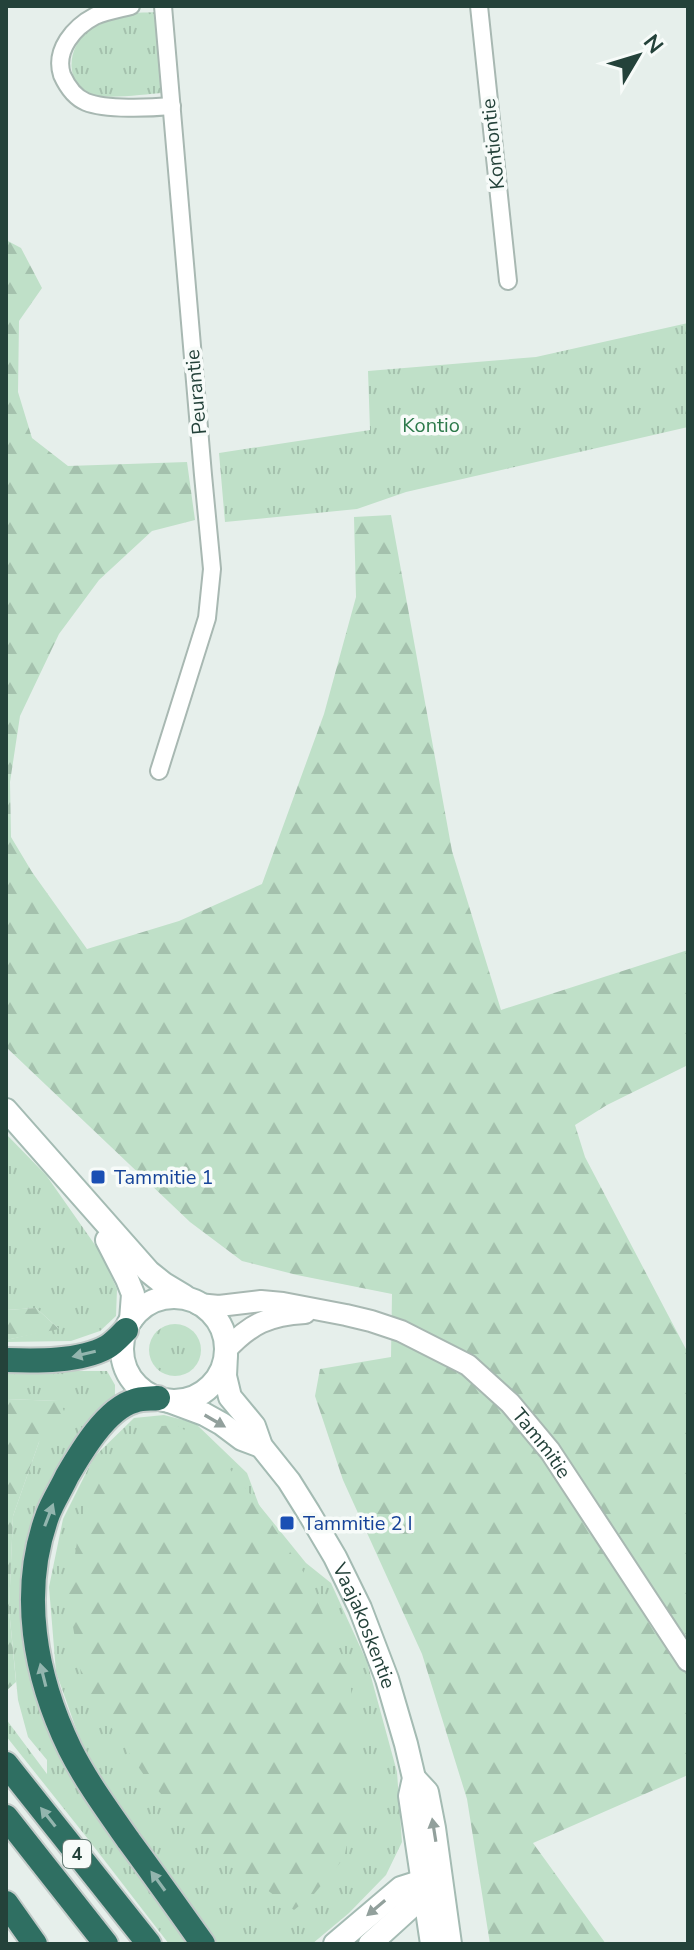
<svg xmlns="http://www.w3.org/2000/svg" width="694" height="1950" font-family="'Nunito Sans',sans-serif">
	<defs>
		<pattern id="grass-tufts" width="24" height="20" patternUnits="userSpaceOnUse" patternTransform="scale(2)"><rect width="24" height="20" fill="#bfe0c8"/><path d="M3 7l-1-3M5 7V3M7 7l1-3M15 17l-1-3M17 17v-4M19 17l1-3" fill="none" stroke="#a4c1ad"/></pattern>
		<pattern id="forest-firs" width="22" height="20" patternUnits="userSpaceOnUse" patternTransform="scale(2)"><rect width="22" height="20" fill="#bfe0c8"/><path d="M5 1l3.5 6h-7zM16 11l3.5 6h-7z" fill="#a4c1ad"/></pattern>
	</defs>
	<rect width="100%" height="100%" fill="#e6efeb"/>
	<g fill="url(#grass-tufts)">
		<path d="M156 12 164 93C144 94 107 100 90 94 79 90 74 81 72 71 68 42 93 21 119 15 131 12 145 13 156 12Z"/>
		<polygon points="688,323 688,427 406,492 357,509 225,522 219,453 370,430 368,371 536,357"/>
		<polygon points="6,1134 46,1175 100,1252 117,1289 116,1316 100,1331 71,1341 6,1342 6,1340 58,1328 36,1308 6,1310"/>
		<circle cx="175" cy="1350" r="26"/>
		<polygon points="56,1371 107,1371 115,1385 115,1398 61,1467 24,1628 26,1658 34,1690 50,1731 73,1777 101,1823 188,1944 169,1944 88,1839 6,1736 6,1719 47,1774 47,1760 28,1737 18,1700 9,1609 13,1516 39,1442 58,1401 6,1399 6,1372 35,1372"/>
		<polygon points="164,1415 195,1423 247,1473 259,1505 306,1563 331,1583 367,1662 397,1772 402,1842 386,1875 349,1913 312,1944 218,1944 116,1804 85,1754 56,1672 49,1587 63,1519 94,1457 134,1418"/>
	</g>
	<g fill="url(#forest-firs)">
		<polygon points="6,240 21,248 42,288 19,321 18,392 32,438 68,466 187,462 195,520 152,531 99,580 59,634 20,716 10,782 11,837 32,872 87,949 179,921 262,884 324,714 356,597 354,517 391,515 452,851 501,1010 688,950 688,1065 607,1105 575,1125 585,1157 688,1353 688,1775 533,1843 606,1944 490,1944 467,1799 422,1654 343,1480 315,1396 320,1369 391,1357 392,1294 297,1275 242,1261 190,1222 6,1047"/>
		<polygon points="36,1308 59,1329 6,1340 6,1310"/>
		<polygon points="6,1399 59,1401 67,1417 39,1442 13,1516 9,1609 16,1682 6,1691"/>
		<polygon points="177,1425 215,1451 259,1505 304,1573 350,1673 354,1741 354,1812 344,1858 314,1894 294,1910 215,1851 146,1778 83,1686 68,1597 81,1518 107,1468 146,1427"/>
	</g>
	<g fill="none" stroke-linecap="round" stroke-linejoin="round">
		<defs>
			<g id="minor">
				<path d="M131 6C119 9 106 11 95 16 74 27 54 50 62 75 67 86 74 97 86 102 106 110 150 108 172 106"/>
				<polyline points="479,6 508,281"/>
				<polyline points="159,771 207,618 212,569 203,475 163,6"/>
			</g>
			<g id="tertiary">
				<path id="s1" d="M198 1304 219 1306 261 1301 283 1303 346 1315 371 1321 401 1331 468 1365 510 1403 550 1451 688 1661"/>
				<path d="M226 1350C250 1324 269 1315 305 1313"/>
			</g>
			<g id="secondary">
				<polyline points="6,1110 149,1272 164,1284 184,1296"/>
				<polyline points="107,1240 127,1279 133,1294 131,1320"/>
				<circle cx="174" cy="1349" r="52"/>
				<path id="s2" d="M226 1355 225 1376 230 1397 254 1426 261 1446 289 1481 309 1513 335 1557 360 1608 387 1679 406 1744 414 1778 410 1796 432 1944"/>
				<polyline points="169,1401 204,1414 222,1424 242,1439 261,1446"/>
				<polyline points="414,1778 427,1792 434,1828 450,1944"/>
				<polyline points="335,1944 401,1888 423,1881 435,1885"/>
				<polyline points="370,1944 414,1904 426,1903 435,1894"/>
			</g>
			<g id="motorway">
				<path d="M6 1360C36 1361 80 1362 107 1347 114 1343 120 1336 126 1330"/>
				<path d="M158 1398C151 1399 142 1398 134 1401 106 1409 81 1452 67 1476 61 1489 53 1501 48 1514 19 1592 35 1677 70 1749 86 1781 108 1811 129 1841 154 1875 179 1910 203 1944"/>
				<polyline points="6,1764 149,1944"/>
				<polyline points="6,1817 106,1944"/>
				<polyline points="6,1903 35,1944"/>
			</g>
		</defs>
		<use href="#minor" stroke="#a8b8b2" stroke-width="20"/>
		<use href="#tertiary" stroke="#a8b8b2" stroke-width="24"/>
		<use href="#secondary" stroke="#a4bbb3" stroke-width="26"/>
		<use href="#motorway" stroke="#c2cac8" stroke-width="28"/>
		<use href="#minor" stroke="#fff" stroke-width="16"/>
		<use href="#tertiary" stroke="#fff" stroke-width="20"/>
		<use href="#secondary" stroke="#fff" stroke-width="22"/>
		<use href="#motorway" stroke="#2f6f62" stroke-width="24"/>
	</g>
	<defs><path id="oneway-solid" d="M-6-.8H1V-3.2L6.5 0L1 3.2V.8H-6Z" transform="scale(2)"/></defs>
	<g fill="#93b5ae">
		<use href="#oneway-solid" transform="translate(84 1354) rotate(167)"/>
		<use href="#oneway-solid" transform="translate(49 1515) rotate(-69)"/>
		<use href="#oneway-solid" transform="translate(43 1675) rotate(-104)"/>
		<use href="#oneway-solid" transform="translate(48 1817) rotate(-128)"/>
		<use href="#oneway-solid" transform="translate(158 1881) rotate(-126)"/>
	</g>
	<g fill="#92a09c">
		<use href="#oneway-solid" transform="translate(215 1421) rotate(30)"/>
		<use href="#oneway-solid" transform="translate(434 1830) rotate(-99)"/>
		<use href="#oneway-solid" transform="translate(376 1908) rotate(140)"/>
	</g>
	<g fill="#1a4fb4" stroke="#f7fbf9" stroke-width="3">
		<rect x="90" y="1169" width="16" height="16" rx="4"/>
		<rect x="279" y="1515" width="16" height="16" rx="4"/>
	</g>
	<g text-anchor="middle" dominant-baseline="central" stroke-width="7" stroke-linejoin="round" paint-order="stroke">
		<rect fill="#f7fbf9" stroke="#637a73" stroke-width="2" x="63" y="1840" width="28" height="28" rx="6"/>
		<g font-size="18" font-weight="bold" fill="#24423a">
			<text x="77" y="1854">4</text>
		</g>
		<g font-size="20" fill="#24423a" stroke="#f7fbf9">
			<text transform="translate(493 144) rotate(-96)">Kontiontie</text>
			<text transform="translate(196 392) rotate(-95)">Peurantie</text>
			<text stroke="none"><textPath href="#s1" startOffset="390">Tammitie</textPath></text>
			<text stroke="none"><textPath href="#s2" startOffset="310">Vaajakoskentie</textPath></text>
		</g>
		<g font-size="20" fill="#2d7a4b" stroke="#f7fbf9">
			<text x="431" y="425">Kontio</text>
		</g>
		<g font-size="20" fill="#164399" stroke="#f7fbf9" text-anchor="start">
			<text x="114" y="1177">Tammitie 1</text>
			<text x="303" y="1523">Tammitie 2 I</text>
		</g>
	</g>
	<rect width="694" height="1950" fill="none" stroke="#24423a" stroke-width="16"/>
	<g transform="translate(638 56) rotate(52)" stroke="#f7fbf9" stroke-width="6" paint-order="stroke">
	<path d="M0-6L14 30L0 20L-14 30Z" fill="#24423a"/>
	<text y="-12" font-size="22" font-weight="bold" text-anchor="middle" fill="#24423a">N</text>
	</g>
</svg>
